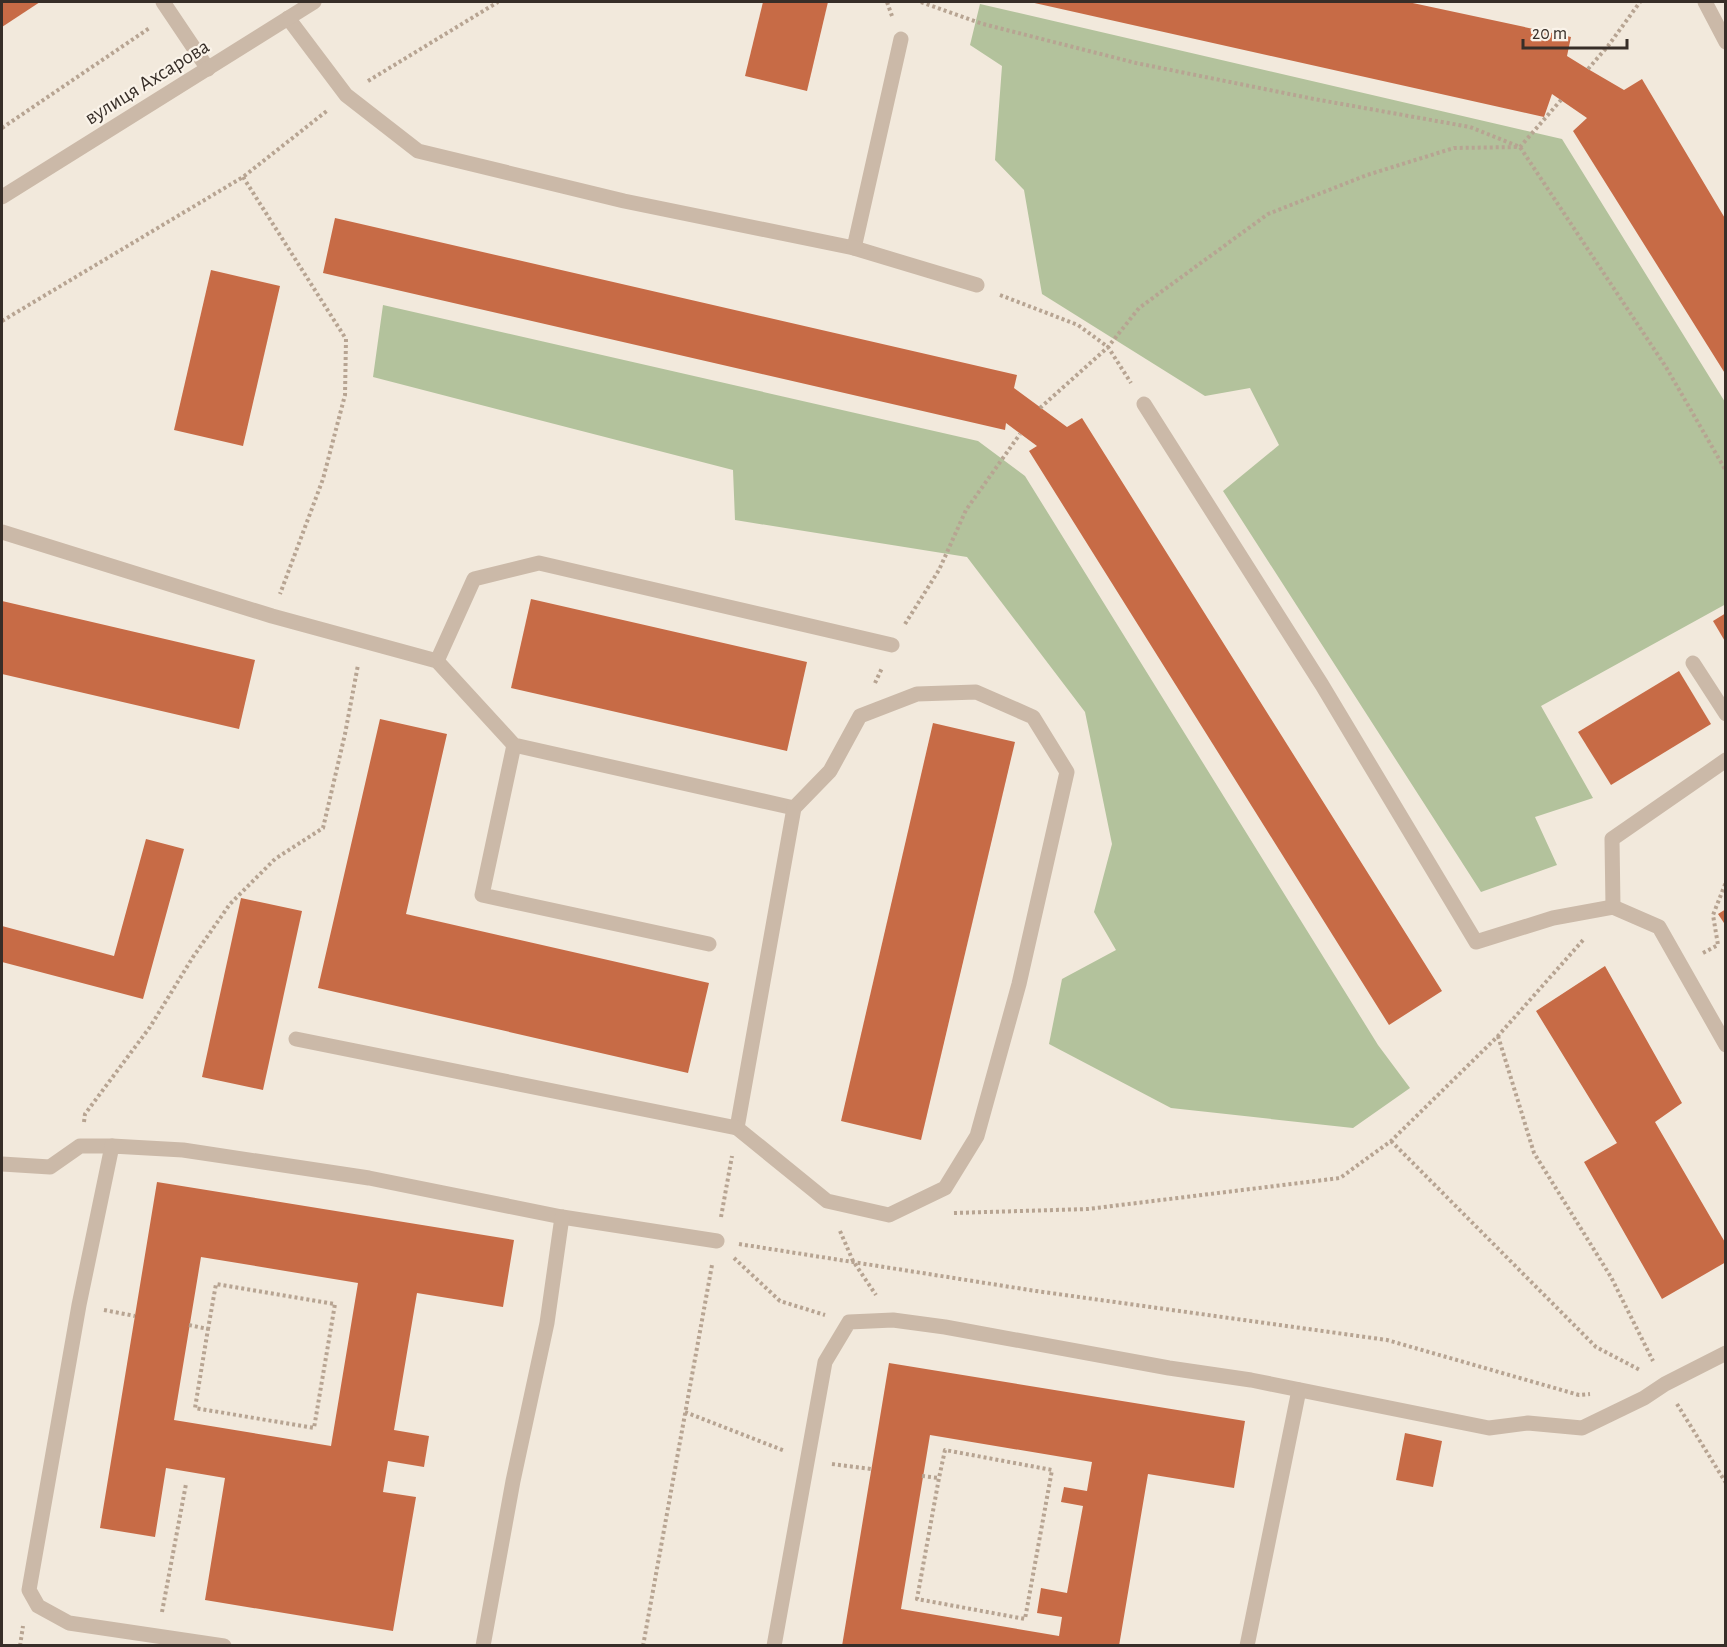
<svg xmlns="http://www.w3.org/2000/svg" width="1727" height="1647" font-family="'Alegreya Sans',sans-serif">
	<rect width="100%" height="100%" fill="#f2e9dc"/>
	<g fill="#b3c29c">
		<polygon points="980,4 1562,139 1725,402 1726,604 1541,706 1593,798 1535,817 1557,865 1481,892 1223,491 1279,445 1250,388 1205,396 1042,294 1024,190 995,160 1002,66 970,45"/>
		<polygon points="383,305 978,441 1025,476 1378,1045 1410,1088 1353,1128 1171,1108 1049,1044 1062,979 1116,950 1094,912 1112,844 1085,712 967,557 735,520 733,470 373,377"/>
	</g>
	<g fill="#c76b46" fill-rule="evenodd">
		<polygon points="2,2 40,2 2,27"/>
		<polygon points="763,2 828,2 807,91 745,76"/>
		<polygon points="1030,2 1408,2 1571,37 1567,56 1588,69 1624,90 1642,79 1726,220 1726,375 1573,131 1587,118 1552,94 1544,117"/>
		<polygon points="335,218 1017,375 1014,388 1067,427 1082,418 1442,991 1389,1025 1029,451 1037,446 1006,423 1005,430 323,273"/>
		<polygon points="211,270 280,286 243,446 174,430"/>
		<polygon points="531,599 807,662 787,751 511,688"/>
		<polygon points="2,601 255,660 239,729 2,674"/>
		<polygon points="1726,613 1726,643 1713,621"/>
		<polygon points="1679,671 1711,724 1611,785 1578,732"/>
		<polygon points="380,719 447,734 406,914 709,983 688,1073 318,988"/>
		<polygon points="933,723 1015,742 921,1140 841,1121"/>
		<polygon points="146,839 184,849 143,999 2,962 2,926 114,956"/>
		<polygon points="241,898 302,911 263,1090 202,1077"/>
		<polygon points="1726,909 1726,926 1718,914"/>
		<polygon points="1605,966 1682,1103 1655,1122 1726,1244 1726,1262 1662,1299 1584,1162 1617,1143 1536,1011"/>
		<path d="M157 1182 514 1240 503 1307 417 1293 394 1430 429 1436 424 1467 388 1461 383 1492 416 1497 393 1631 205 1600 225 1478 166 1468 155 1537 100 1528ZM201 1257 358 1283 331 1446 174 1420Z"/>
		<path d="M889 1363 1245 1421 1234 1488 1148 1474 1119 1646H842ZM930 1435 1092 1462 1087 1491 1064 1487 1061 1502 1083 1506 1067 1593 1041 1588 1037 1613 1062 1617 1059 1636 901 1609Z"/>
		<polygon points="1405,1433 1442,1441 1433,1487 1396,1480"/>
	</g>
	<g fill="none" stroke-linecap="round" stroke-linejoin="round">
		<g stroke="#b7a492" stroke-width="4" stroke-dasharray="3 3" stroke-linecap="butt">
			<polyline points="887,2 892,16"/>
			<polyline points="921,2 983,24 1136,63 1314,99 1470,127 1520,147 1666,367 1726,471"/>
			<polyline points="1588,69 1608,46 1640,2"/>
			<polyline points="368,81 498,2"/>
			<polyline points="2,128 151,27"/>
			<polyline points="243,177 346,339 345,395 323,479 280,594"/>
			<polyline points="1000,295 1078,325 1108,347 1131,383"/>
			<polyline points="2,321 243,177 328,110"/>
			<polyline points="1040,408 1108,347 1139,308 1268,214 1367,175 1454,148 1520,147 1561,100"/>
			<polyline points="905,624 939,570 966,510 1020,434"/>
			<polyline points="875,683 882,668"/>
			<polyline points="1703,953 1718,945 1713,915 1726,882"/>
			<polyline points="1498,1036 1534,1153 1611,1277 1653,1361"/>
			<polyline points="84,1122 85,1114 150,1027 193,957 230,904 275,859 323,828 345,734 358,665"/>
			<polyline points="1391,1141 1596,1347 1640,1370"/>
			<polyline points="954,1213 1088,1209 1340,1178 1391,1141 1498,1036 1584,939"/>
			<polyline points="721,1217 732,1156"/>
			<polyline points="840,1231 853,1261 876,1295"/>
			<polyline points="739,1244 1036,1291 1387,1340 1579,1395 1590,1394"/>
			<polyline points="734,1258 780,1301 825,1315"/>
			<polyline points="104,1310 135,1316"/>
			<polyline points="189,1325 208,1329 195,1408 314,1428 335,1304 216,1284 208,1329"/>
			<polyline points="1677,1404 1726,1483"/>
			<polyline points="685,1412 785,1451"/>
			<polyline points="832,1464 871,1469"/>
			<polyline points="922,1476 939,1478 917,1599 1025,1619 1052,1470 945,1450 939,1478"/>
			<polyline points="162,1612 186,1484"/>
			<polyline points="20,1646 23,1626"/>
			<polyline points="643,1646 712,1265"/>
		</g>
		<g stroke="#cbb9a8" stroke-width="15">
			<polyline points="163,2 208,69"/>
			<polyline points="1705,2 1726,42"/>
			<polyline points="288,18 346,95 418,151 624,201 854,248 901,39"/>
			<polyline points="2,197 314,2"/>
			<polyline points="854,248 977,285"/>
			<polyline points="1144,404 1322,685 1476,942 1553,918 1613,907 1659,927 1726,1045"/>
			<polyline points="2,532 272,616 437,661 514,745 794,808"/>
			<polyline points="437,661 474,579 539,563 892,645"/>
			<polyline points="1693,663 1726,714"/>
			<polygon points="976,692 1033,717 1067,772 1019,984 977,1136 945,1188 889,1215 827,1201 737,1128 794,808 830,771 860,716 917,694"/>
			<polyline points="514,745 482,895 709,944"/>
			<polyline points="1613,907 1612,839 1726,760"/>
			<polyline points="296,1039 737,1128"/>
			<polyline points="2,1164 50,1167 80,1146 112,1146"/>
			<polyline points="224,1646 69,1623 38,1606 29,1590 79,1305 112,1146 183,1150 369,1178 562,1217 717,1241"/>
			<polyline points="483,1646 513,1481 547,1323 562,1217"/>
			<polyline points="774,1646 825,1362 849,1322 893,1320 945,1327 1169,1368 1251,1380 1489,1428 1528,1423 1582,1428 1644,1398 1665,1384 1726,1353"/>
			<polyline points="1247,1646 1299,1390"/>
		</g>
	</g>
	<g text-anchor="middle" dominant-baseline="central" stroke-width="4.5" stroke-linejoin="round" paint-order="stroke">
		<g font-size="21" fill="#372e28" stroke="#faf3e9">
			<text transform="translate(147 82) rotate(-32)">вулиця Ахсарова</text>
		</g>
	</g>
	<rect width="1727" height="1647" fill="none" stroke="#372e28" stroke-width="6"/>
	<path d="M1523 39v9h104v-9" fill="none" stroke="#372e28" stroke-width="3"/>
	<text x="1532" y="39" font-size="18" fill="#372e28" stroke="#faf3e9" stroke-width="4.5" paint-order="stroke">20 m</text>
</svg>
